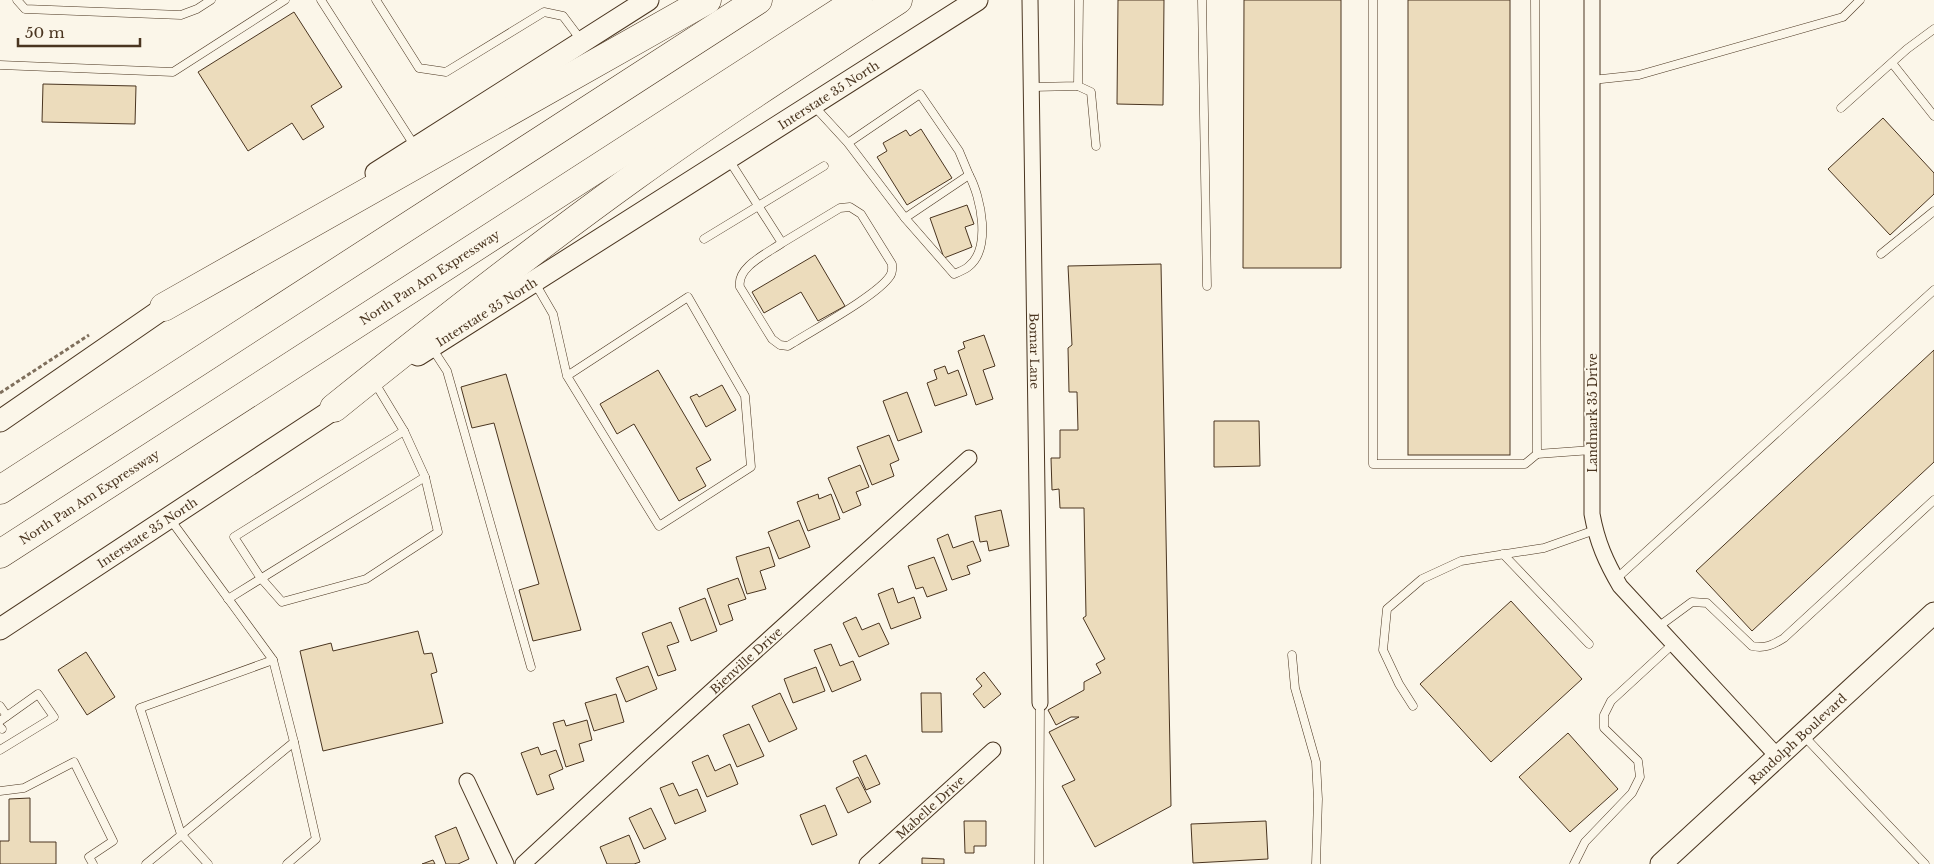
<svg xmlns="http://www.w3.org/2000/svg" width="1934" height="864" font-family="'Libre Baskerville',serif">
	<rect width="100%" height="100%" fill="#fbf6e9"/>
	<g fill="#ecdcbc" stroke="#4a3520">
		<polygon points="1118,0 1164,0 1163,105 1117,104"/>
		<polygon points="1244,0 1341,0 1341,268 1243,268"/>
		<rect x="1408" y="0" width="102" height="455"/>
		<polygon points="294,12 342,87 311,106 324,127 303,140 292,123 248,151 198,72"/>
		<polygon points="43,84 136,86 135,124 42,122"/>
		<polygon points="1883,118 1934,173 1934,194 1890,235 1828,169"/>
		<polygon points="921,129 952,178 907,205 877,157 887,151 883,143 906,130 910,136"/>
		<polygon points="967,205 974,224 965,227 972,247 944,258 930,218"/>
		<polygon points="815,255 845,306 818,321 801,292 764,313 752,292"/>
		<polygon points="1161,264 1171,806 1095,847 1062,786 1075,780 1049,732 1079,717 1071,717 1056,725 1048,710 1084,690 1084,682 1101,673 1096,664 1105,659 1083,618 1086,616 1084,508 1060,508 1059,489 1052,490 1051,458 1060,458 1060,430 1078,430 1077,392 1069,392 1068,348 1072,345 1068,266"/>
		<polygon points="984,335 995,366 983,370 993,399 976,405 958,351 965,348 963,342"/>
		<polygon points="1934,350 1934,462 1752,631 1696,571"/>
		<polygon points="945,366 948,374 958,370 967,395 935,406 927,383 937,379 934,370"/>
		<polygon points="658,370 711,460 696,468 706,486 679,501 634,424 617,434 600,404"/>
		<polygon points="506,374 581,630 533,641 519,590 539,584 510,481 494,423 472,428 461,387"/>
		<polygon points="722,385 736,410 706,427 690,397 697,394 699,397"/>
		<polygon points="907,392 922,432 898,441 883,401"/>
		<polygon points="1214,421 1259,421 1260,466 1214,467"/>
		<polygon points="889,435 899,460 890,464 894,476 872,485 857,447"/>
		<polygon points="860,465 869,487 856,492 861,505 843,513 828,478"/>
		<polygon points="818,494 819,499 831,494 840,519 808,531 797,502"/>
		<polygon points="1001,510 1009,546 989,551 987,541 980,542 975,516"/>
		<polygon points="799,520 810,547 779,559 768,532"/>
		<polygon points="948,534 953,548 973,541 981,561 967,566 970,574 952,580 937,539"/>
		<polygon points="769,547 775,566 760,571 766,589 747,594 736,557"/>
		<polygon points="934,557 947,590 927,597 923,587 916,589 908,566"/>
		<polygon points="738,578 746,599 728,605 733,620 720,625 707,589"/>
		<polygon points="893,588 898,603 914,597 921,618 891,629 878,594"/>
		<polygon points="705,598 717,631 691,641 679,608"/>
		<polygon points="1511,601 1582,679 1491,762 1420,684"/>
		<polygon points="856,617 862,630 879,623 889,644 859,657 843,623"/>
		<polygon points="671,622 679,642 667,646 676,670 658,676 642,633"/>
		<polygon points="418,631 424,654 432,653 437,672 431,674 443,723 323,751 300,651 331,643 333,651"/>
		<polygon points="831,644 840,666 853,661 861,680 832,692 814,650"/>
		<polygon points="86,652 115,697 87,715 58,670"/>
		<polygon points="648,666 657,689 626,702 616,678"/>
		<polygon points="816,667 825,691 793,703 784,679"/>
		<polygon points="984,672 1001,694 984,708 973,694 982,686 976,679"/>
		<polygon points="780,693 797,729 769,742 752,706"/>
		<polygon points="921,693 941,693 942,732 922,732"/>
		<polygon points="616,694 624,722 594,731 585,703"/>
		<polygon points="564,720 566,726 587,720 592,740 579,744 584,761 566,767 553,723"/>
		<polygon points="749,724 764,756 737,767 723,735"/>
		<polygon points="1568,733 1618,789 1570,832 1519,777"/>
		<polygon points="538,747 541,755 556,750 563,769 549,775 554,789 537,795 521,753"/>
		<polygon points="708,755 715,771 730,764 738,784 707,797 692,762"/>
		<polygon points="866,755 880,784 866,790 853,761"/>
		<polygon points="858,777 871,802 848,813 836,788"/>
		<polygon points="673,783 679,796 697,789 706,811 675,824 660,788"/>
		<polygon points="30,798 30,842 56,842 56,864 0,864 0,841 9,841 9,799"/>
		<polygon points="825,805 837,835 812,845 800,815"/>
		<polygon points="651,808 666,839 644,849 629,818"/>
		<polygon points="964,821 986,821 986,846 974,846 974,853 965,853"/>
		<polygon points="1266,821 1268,859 1193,863 1191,824"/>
		<polygon points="456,827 469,859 458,864 446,864 435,836"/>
		<polygon points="629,835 640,862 634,864 607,864 600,847"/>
		<polygon points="922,858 944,859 944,864 922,864"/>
		<polygon points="433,860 435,864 422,864"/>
	</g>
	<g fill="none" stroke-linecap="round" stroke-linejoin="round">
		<defs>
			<g id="service">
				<polyline points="17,0 25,9 181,15 197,9 211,0"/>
				<polyline points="321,0 416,148"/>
				<polyline points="376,0 419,68 446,72 544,12 563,16 581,40"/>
				<polyline points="1202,0 1207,286"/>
				<polyline points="1373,0 1373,464 1525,464 1537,454"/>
				<polyline points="1535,0 1537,454 1592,450"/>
				<polyline points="1892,63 1934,116"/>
				<polyline points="0,65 173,72 285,0"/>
				<polyline points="1592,80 1639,75 1843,17 1860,0"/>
				<polyline points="1078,86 1091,92 1096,146"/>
				<polyline points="1032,87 1078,86 1079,0"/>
				<polyline points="814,106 848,143 920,94 959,151 969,175 905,218 848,143"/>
				<polyline points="1841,108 1907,49 1934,29"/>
				<path d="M729 160 782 243 840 208 850 207 861 214 892 264C892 269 893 272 890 276 877 296 811 331 788 346L780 345 772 339 740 287C736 267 768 253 782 243"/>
				<path d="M905 218 954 274C959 272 964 270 968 267 992 249 981 197 969 175"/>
				<polyline points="704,239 824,166"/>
				<polyline points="1881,254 1934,211"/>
				<polyline points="535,283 553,314 567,376 659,526 751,467 745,396 688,297 567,376"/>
				<polyline points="432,348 447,371 531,667"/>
				<polyline points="404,431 234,537 260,577 282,602 366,579 438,532 425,477"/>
				<polyline points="1503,554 1589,644"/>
				<polyline points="1616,579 1934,290"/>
				<polyline points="228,599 425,477 404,431 375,383"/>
				<path d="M1658 627 1692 602 1707 603 1752 646C1764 649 1773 645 1784 638L1934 500"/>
				<polyline points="1292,655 1295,688 1316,762 1318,799 1316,864"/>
				<polyline points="0,706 7,716"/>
				<polyline points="1413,706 1399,684 1383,650 1387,609 1422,579 1461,561 1544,548 1595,530"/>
				<polyline points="0,721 38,694 54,717 0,750"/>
				<polyline points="0,727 2,729"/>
				<polyline points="1803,735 1925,864"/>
				<polyline points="0,791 24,788 74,762 113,841 89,857 93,864"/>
				<polyline points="146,864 294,742 273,660 170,519"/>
				<polyline points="208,864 181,834 140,708 273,660"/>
				<polyline points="287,864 316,839 294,742"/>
				<polyline points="1039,864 1040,703"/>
				<polyline points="1574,864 1585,842 1632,793 1640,777 1638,761 1604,728 1604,715 1611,701 1673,644"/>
			</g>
			<g id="minor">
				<path id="s1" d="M1030 0 1040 703"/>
				<path d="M1592 0V514C1597 542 1606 562 1620 586L1778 757"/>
				<polyline points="467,781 506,864"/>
				<path id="s2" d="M523 864 643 753 969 458"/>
				<path id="s3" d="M867 864 993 750"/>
			</g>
			<g id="secondary">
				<polyline points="376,173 648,0"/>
				<path id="s4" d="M418 355 977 0"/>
				<polyline points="0,421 177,299"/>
				<path id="s5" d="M0 629 346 401"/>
				<path id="s6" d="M1661 864 1934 613"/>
			</g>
			<g id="motorway">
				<polyline points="164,307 707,0"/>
				<path d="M334 408C432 329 531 251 634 177 720 115 809 58 898 0"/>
				<polyline points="0,490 758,0"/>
				<path id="s7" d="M0 554 858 0"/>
			</g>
		</defs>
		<use href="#service" stroke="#4a3520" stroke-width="9"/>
		<use href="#minor" stroke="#4a3520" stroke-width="17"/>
		<use href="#secondary" stroke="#4a3520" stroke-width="23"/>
		<use href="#motorway" stroke="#4a3520" stroke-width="29"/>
		<polyline stroke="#7f6f5c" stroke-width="3" stroke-dasharray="4 2.5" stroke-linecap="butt" points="0,393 89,335"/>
		<use href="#service" stroke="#fbf6e9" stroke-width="8"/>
		<use href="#minor" stroke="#fbf6e9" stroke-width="15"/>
		<use href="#secondary" stroke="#fbf6e9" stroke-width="21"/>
		<use href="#motorway" stroke="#fbf6e9" stroke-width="28"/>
	</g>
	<g text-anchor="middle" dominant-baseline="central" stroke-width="4" stroke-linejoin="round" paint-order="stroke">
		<g font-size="12" fill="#4a3520" stroke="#fbf6e9">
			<text stroke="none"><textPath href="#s4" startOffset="486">Interstate 35 North</textPath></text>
			<text stroke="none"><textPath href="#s7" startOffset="511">North Pan Am Expressway</textPath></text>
			<text stroke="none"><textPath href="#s4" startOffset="81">Interstate 35 North</textPath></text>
			<text stroke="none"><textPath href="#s1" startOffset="351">Bomar Lane</textPath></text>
			<text transform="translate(1592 413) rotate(-90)">Landmark 35 Drive</text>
			<text stroke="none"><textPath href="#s7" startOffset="106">North Pan Am Expressway</textPath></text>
			<text stroke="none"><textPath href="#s5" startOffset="176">Interstate 35 North</textPath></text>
			<text stroke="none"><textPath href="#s2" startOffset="302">Bienville Drive</textPath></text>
			<text stroke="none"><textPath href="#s6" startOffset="185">Randolph Boulevard</textPath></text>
			<text stroke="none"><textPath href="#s3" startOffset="85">Mabelle Drive</textPath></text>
		</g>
	</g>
	<path d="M18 38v8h122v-8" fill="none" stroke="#4a3520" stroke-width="2.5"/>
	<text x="25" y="38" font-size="15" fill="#4a3520" stroke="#fbf6e9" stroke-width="4" paint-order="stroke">50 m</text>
</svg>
